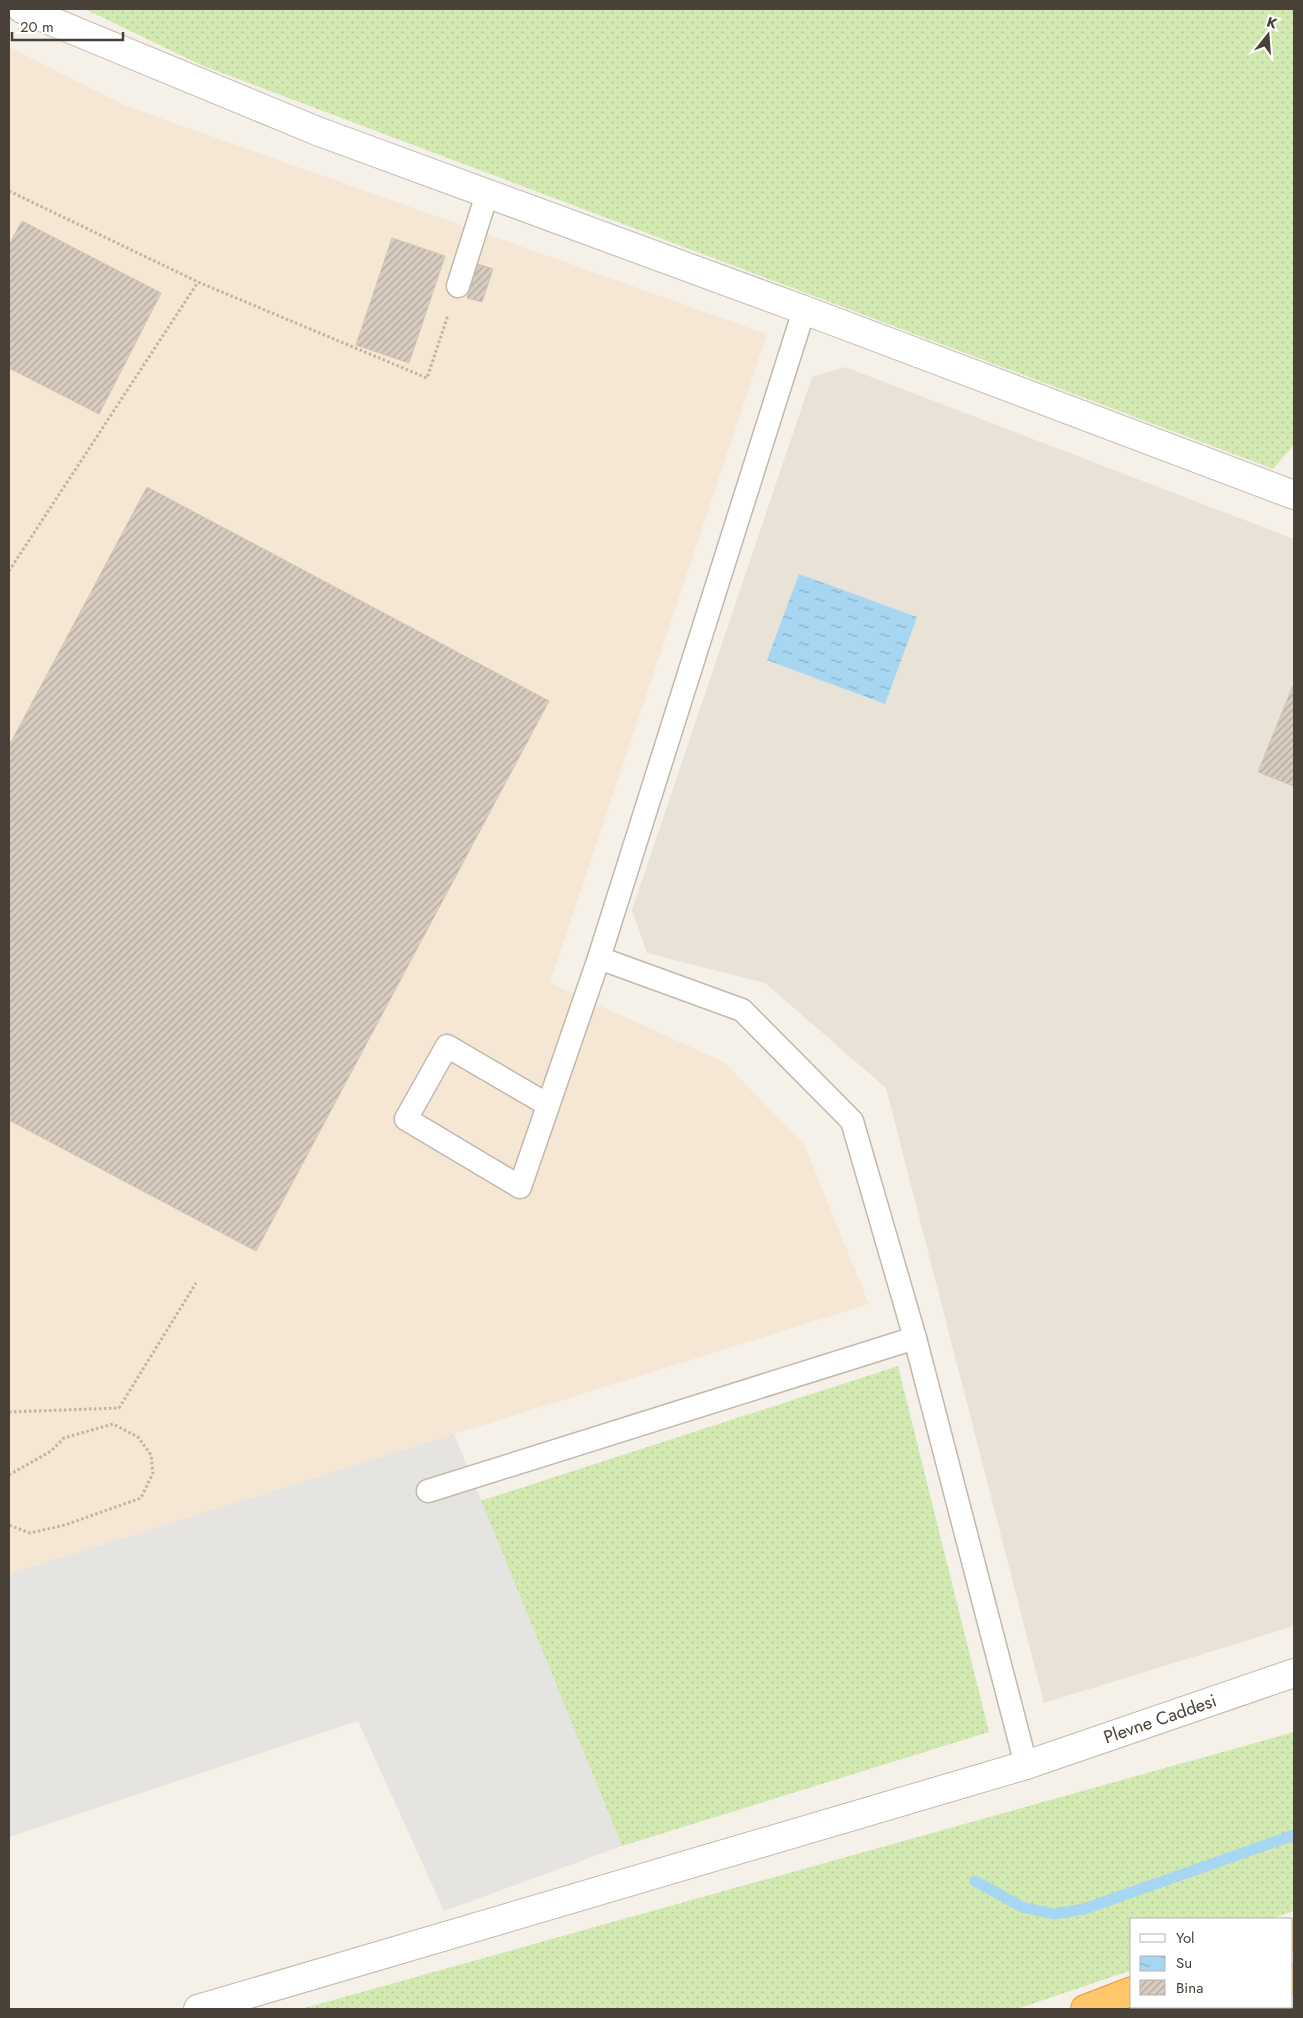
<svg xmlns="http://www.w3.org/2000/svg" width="1303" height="2018" font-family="Jost,sans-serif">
	<defs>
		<pattern id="grass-dots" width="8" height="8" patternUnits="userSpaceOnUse" patternTransform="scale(1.25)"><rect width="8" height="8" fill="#d3e9b2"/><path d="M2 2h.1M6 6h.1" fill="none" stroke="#b7c99a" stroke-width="1.8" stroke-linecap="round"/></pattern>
		<pattern id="water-ripples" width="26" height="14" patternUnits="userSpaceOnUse" patternTransform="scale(1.25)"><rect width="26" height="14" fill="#a6d6f1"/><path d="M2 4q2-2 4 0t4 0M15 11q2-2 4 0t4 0" fill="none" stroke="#89afc4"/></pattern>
		<pattern id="building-hatch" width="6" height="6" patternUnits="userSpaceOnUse" patternTransform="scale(1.25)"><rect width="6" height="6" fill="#d7ccbf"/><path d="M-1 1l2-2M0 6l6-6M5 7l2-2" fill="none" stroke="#b0a79c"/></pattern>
	</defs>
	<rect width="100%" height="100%" fill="#f5f1e9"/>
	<polygon fill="#e9e2d7" points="845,367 1294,539 1294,1626 1044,1703 886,1088 765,983 647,953 632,910 812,377"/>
	<polygon fill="#f6e7d5" points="9,47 124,105 767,334 550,983 724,1062 804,1144 869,1304 9,1574"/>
	<g fill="url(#grass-dots)">
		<polygon points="85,9 1294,9 1294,445 1273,469 201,65"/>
		<polygon points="898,1366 989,1732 622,1846 480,1501"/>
		<polygon points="1294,1732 1294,1911 1271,1919 1132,1919 1132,1970 1017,2009 301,2009"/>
	</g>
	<polygon fill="#e6e4e1" points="454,1434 622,1846 444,1911 358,1721 9,1837 9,1574"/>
	<polygon fill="url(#water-ripples)" points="799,574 917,617 885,704 767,660"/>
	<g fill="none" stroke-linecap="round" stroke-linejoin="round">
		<polyline stroke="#a6d6f1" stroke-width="11" points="975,1881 1022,1907 1054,1914 1084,1909 1294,1835"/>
	</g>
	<g fill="url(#building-hatch)" stroke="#d2c4b2">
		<polygon points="22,221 161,293 99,414 9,368 9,245"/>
		<polygon points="392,238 445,256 409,363 356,345"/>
		<polygon points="478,264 493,269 482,302 467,298"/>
		<polygon points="147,487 549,701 256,1251 9,1120 9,746"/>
		<polygon points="1294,683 1294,786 1258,772"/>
	</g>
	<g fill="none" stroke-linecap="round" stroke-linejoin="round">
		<defs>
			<g id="service">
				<polyline points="458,286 487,194"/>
				<polyline points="804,310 599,958 742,1010 852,1121 915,1338 1026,1765"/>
				<polyline points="548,1105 447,1046 406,1119 520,1187 599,958"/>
				<polyline points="428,1491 915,1338"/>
			</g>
			<g id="minor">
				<polyline points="22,9 317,131 804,310 1294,495"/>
				<polyline points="198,2009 1026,1765"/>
			</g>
			<polyline id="tertiary" points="1026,1765 1294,1673"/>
			<g id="motorway">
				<polyline points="1292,1937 1294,1936"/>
				<polyline points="1292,1978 1294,1978"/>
				<polyline points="1085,2009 1132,1991"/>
				<polyline points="1196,2009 1204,2007"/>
			</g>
		</defs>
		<use href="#service" stroke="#c1b8ac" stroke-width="25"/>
		<use href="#minor" stroke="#c1b8ac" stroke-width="30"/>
		<use href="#tertiary" stroke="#c1b8ac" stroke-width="30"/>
		<use href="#motorway" stroke="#df9a39" stroke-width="30"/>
		<g stroke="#c3b39d" stroke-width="3" stroke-dasharray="2.5 2.5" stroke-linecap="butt">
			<polyline points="9,191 198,282 427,378 448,315"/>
			<polyline points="9,571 198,282"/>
			<polyline points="9,1412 119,1408 196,1283"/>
			<polyline points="9,1475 51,1451 64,1438 113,1424 138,1437 151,1455 153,1473 141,1498 65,1525 30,1533 9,1525"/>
		</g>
		<use href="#service" stroke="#fff" stroke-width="22"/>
		<use href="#minor" stroke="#fff" stroke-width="28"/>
		<use href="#tertiary" stroke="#fff" stroke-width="28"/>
		<use href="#motorway" stroke="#ffc66a" stroke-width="28"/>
	</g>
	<g text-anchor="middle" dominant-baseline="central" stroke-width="5" stroke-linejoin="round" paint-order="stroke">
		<g font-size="18" fill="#494137" stroke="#fff">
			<text transform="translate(1160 1719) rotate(-19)">Plevne Caddesi</text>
		</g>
	</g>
	<rect width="1303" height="2018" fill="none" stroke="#494137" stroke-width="20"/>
	<rect x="1130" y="1918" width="162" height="90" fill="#ffffff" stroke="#b6b3af"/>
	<rect x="1140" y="1934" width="25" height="8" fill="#ffffff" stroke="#b6b3af"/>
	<text x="1176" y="1943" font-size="15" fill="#494137">Yol</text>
	<rect x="1140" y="1956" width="25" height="15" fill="url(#water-ripples)" stroke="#b6b3af"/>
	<text x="1176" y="1968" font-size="15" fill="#494137">Su</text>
	<rect x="1140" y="1980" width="25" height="15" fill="url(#building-hatch)" stroke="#b6b3af"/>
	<text x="1176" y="1993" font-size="15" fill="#494137">Bina</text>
	<g transform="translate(1268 35) rotate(17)" stroke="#ffffff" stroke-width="4" paint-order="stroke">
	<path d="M0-4L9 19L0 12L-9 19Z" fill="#494137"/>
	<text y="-8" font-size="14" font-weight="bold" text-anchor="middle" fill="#494137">K</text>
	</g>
	<path d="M12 32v8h111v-8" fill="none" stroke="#494137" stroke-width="2.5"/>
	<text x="20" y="32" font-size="15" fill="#494137" stroke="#ffffff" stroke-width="4" paint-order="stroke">20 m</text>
</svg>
